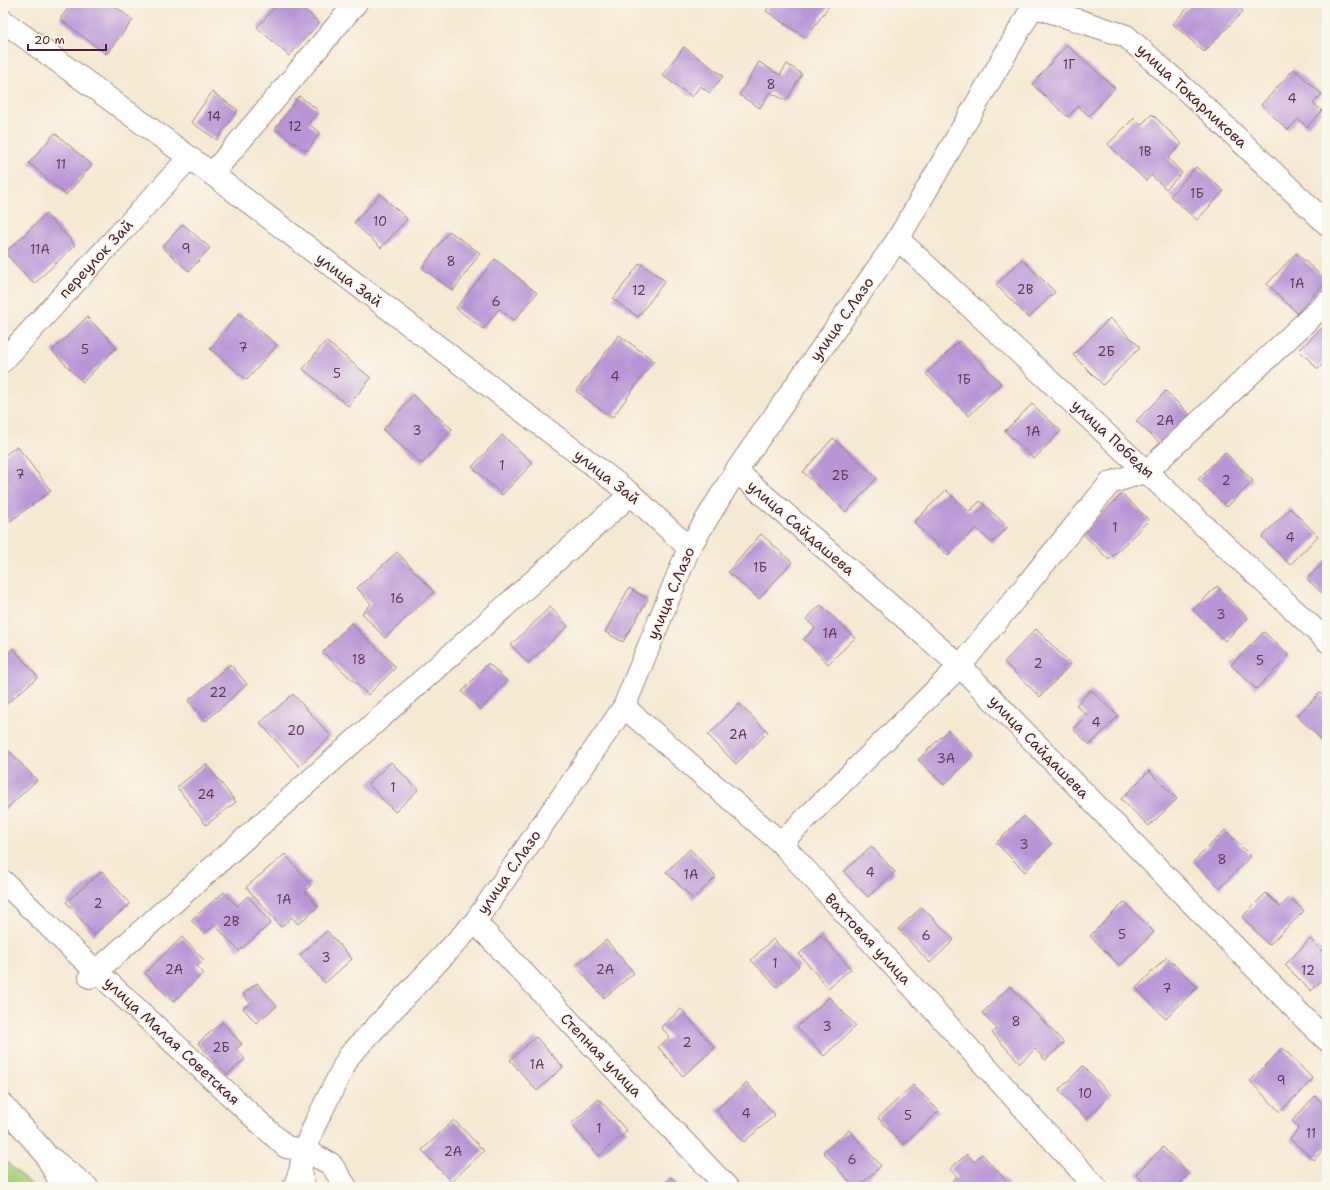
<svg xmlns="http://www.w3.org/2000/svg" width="1330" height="1190" font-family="'Shantell Sans',sans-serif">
	<rect width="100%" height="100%" fill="#fbf7ec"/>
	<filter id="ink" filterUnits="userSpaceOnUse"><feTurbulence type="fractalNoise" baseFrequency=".025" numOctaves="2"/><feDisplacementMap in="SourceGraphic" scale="8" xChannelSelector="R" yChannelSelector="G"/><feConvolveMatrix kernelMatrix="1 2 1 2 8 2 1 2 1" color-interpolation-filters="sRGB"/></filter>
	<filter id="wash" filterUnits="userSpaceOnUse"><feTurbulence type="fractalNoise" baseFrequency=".012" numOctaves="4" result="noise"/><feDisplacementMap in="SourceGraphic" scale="16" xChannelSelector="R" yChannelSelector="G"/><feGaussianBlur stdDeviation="0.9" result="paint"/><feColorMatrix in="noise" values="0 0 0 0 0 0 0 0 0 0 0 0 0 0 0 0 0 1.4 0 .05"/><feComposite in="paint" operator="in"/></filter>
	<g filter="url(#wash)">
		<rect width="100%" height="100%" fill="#f4e9d2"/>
		<polygon fill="#a8d380" stroke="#797956" points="3,1159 34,1187 11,1187 3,1177"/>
		<g id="blocks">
			<g fill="#b795d6">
				<polygon points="72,3 111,3 133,20 106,54 60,19"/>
				<polygon points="279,3 298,3 319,23 289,56 257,27"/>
				<polygon points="771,3 831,3 806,38 766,11"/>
				<polygon points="1192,3 1234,3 1243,11 1204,52 1173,24"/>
				<polygon points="1067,45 1115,88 1089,116 1078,106 1068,117 1032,84"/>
				<polygon points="684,47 723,76 710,93 700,86 692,97 662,75"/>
				<polygon points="759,62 780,75 787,64 802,74 786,101 770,92 760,108 739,95"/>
				<polygon points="1294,69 1322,94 1313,103 1322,111 1307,127 1298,119 1288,130 1261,105"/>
				<polygon points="212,92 238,110 217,140 191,122"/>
				<polygon points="299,96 318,110 308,124 320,132 307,151 275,129"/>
				<polygon points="1152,114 1182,144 1168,158 1182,173 1166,189 1151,175 1146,181 1108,144 1134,118 1141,125"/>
				<polygon points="55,133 92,165 66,195 29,163"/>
				<polygon points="1196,167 1224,191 1197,220 1170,196"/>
				<polygon points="380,194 407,219 381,248 354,223"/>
				<polygon points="46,214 75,245 34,284 5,253"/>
				<polygon points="183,224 210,248 189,271 162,247"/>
				<polygon points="449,231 480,253 453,291 422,268"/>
				<polygon points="1296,253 1327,281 1297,313 1267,284"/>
				<polygon points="495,259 537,293 514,321 499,309 483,329 456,308"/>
				<polygon points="1022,259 1055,292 1029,318 996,285"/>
				<polygon points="640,263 665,281 638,317 613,299"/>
				<polygon points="239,313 277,345 247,380 210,349"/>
				<polygon points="87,317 117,347 83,382 52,351"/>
				<polygon points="1110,318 1140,347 1103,385 1073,355"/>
				<polygon points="1327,323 1327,360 1318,369 1299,350"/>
				<polygon points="619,335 654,361 612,418 576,391"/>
				<polygon points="326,341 371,378 348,406 303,369"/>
				<polygon points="959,341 1001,383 969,416 926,374"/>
				<polygon points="1166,391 1194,419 1165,448 1136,421"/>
				<polygon points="413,395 452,429 422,464 383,430"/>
				<polygon points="1032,404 1061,431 1034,459 1005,431"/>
				<polygon points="502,435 533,463 502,495 472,467"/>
				<polygon points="833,438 877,478 846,512 803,472"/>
				<polygon points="17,446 51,491 9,522 3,513 3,457"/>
				<polygon points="1225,452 1253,481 1227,507 1198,479"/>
				<polygon points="946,490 969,512 980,501 1008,527 992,543 976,528 948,556 914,522"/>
				<polygon points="1122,494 1149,520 1109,560 1082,533"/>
				<polygon points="1290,508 1318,536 1290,565 1262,537"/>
				<polygon points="761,534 792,562 759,599 728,572"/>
				<polygon points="397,552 434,592 385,638 362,613 371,604 357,588"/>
				<polygon points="1327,559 1327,598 1307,579"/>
				<polygon points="1217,586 1248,618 1225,641 1193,610"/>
				<polygon points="629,588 648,599 623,642 605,632"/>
				<polygon points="821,605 855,638 828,664 804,639 815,628 806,619"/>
				<polygon points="550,607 568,626 528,663 511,645"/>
				<polygon points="351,623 396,667 368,695 323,652"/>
				<polygon points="1036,629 1071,664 1040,697 1004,662"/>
				<polygon points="1264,632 1289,656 1256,689 1231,665"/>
				<polygon points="13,648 38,677 4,706 3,657"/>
				<polygon points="488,663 507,681 481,710 462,692"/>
				<polygon points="230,664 247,684 206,721 188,701"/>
				<polygon points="1091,690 1118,716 1090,745 1073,729 1087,715 1076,705"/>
				<polygon points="1320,693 1327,700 1327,737 1323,741 1297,716"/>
				<polygon points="293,694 331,736 299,766 260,723"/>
				<polygon points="739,704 768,732 736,764 708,735"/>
				<polygon points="948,730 974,755 944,785 918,760"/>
				<polygon points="3,745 37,780 3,812"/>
				<polygon points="391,762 418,790 395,812 368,784"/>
				<polygon points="206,764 236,802 206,825 177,787"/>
				<polygon points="1149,771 1177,799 1149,826 1121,799"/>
				<polygon points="1024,816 1052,844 1025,872 996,843"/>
				<polygon points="1225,830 1251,856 1220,888 1193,862"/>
				<polygon points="871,846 895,872 868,897 844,872"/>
				<polygon points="690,849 716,877 693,899 666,872"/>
				<polygon points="285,854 311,885 305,891 318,907 298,924 292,917 281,927 246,887"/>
				<polygon points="102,871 130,904 94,935 66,902"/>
				<polygon points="224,892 237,906 248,896 271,923 239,951 215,925 204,934 191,920"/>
				<polygon points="1266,893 1280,907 1290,897 1304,911 1269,945 1242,917"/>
				<polygon points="1124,902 1154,932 1120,966 1090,936"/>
				<polygon points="922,907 954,940 930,963 898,929"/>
				<polygon points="327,931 352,959 325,983 300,955"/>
				<polygon points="821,935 851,969 828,988 799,954"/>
				<polygon points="182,937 204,960 197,966 203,973 173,1002 145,973"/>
				<polygon points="773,939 799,966 777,987 751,960"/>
				<polygon points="1310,939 1327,956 1327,975 1311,991 1285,965"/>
				<polygon points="606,940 634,973 604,998 576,966"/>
				<polygon points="1167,957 1197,987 1166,1019 1136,988"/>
				<polygon points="257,983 277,1006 256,1023 243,1008 250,1003 243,994"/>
				<polygon points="1010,986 1064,1043 1045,1060 1035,1049 1020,1063 992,1033 997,1029 982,1013"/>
				<polygon points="829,997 856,1026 824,1056 797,1027"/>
				<polygon points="681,1009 715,1048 683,1076 658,1047 670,1037 661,1027"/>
				<polygon points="222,1022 242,1044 236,1049 245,1059 227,1075 198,1043"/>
				<polygon points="536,1037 563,1067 537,1091 510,1060"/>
				<polygon points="1283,1048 1313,1079 1280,1112 1250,1081"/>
				<polygon points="1083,1066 1111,1095 1086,1119 1059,1090"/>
				<polygon points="747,1083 775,1115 744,1142 716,1110"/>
				<polygon points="913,1085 939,1111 903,1145 878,1118"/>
				<polygon points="1315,1096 1327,1107 1327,1145 1314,1160 1290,1139 1299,1128 1292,1121"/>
				<polygon points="599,1099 627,1131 599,1156 571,1124"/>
				<polygon points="454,1120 484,1151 451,1182 422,1150"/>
				<polygon points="849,1130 881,1166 858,1187 854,1187 823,1152"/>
				<polygon points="1163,1147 1189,1174 1176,1187 1148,1187 1136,1174"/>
				<polygon points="967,1154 974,1162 982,1154 1009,1184 1005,1187 955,1187 951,1182 957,1177 950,1169"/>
				<polygon points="671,1177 680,1187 660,1187"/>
			</g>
		</g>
	</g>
	<g filter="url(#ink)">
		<use href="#blocks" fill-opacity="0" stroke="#9f847e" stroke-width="1"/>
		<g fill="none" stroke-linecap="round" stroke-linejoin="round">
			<defs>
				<g id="minor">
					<polyline points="1033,6 1126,36 1208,110 1327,224"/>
					<polyline points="3,21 212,174 631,494 689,548"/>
					<polyline points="212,174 356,3"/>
					<polyline points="898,239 1327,641"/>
					<polyline points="3,361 189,158"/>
					<polyline points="736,471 960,666 1308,1022 1327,1040"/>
					<polyline points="624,707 781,843 1096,1187"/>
					<polyline points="781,843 960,666 1110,483 1147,471 1327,302"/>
					<polyline points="3,881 69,946 286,1147 304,1150 331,1164 346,1187"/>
					<polyline points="475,922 727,1187"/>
					<polyline points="90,977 631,494"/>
					<polyline points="300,1172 304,1150 316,1122 349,1056 475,922 624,707 689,548 736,471 898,239 1035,3"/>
					<polyline points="294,1187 300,1172 304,1187"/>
				</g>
				<g id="major">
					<polyline points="3,1105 44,1152 63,1187"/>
					<polyline points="52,1159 87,1187"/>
				</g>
			</defs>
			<use href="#minor" stroke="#9f847e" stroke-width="24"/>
			<use href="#major" stroke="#9f847e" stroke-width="24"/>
			<use href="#minor" stroke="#fff" stroke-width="22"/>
			<use href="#major" stroke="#fff" stroke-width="22"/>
		</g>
	</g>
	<g text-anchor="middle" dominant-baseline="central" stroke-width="3.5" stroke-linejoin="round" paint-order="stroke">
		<g font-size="13" fill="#653c56">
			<text x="1069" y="64">1Г</text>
			<text x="771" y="84">8</text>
			<text x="1292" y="98">4</text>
			<text x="214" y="116">14</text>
			<text x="295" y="126">12</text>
			<text x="1145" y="151">1В</text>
			<text x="61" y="164">11</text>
			<text x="1197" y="193">1Б</text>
			<text x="380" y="221">10</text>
			<text x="186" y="248">9</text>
			<text x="40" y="249">11А</text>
			<text x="451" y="261">8</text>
			<text x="1297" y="283">1А</text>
			<text x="1025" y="289">2В</text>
			<text x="639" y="290">12</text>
			<text x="496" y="301">6</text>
			<text x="243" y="347">7</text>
			<text x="85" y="349">5</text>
			<text x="1106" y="351">2Б</text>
			<text x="337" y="373">5</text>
			<text x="615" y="376">4</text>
			<text x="964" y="379">1Б</text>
			<text x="1165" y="420">2А</text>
			<text x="417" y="430">3</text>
			<text x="1033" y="431">1А</text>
			<text x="502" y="465">1</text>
			<text x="20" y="474">7</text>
			<text x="840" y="475">2Б</text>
			<text x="1226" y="480">2</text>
			<text x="1115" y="527">1</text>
			<text x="1290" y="537">4</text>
			<text x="760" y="567">1Б</text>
			<text x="397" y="598">16</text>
			<text x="1221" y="614">3</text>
			<text x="830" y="633">1А</text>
			<text x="359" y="659">18</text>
			<text x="1260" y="660">5</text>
			<text x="1038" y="663">2</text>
			<text x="218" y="692">22</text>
			<text x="1096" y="722">4</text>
			<text x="296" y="730">20</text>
			<text x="738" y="734">2А</text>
			<text x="946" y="758">3А</text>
			<text x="393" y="787">1</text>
			<text x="206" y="794">24</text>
			<text x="1024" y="844">3</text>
			<text x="1222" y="859">8</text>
			<text x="870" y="872">4</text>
			<text x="691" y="874">1А</text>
			<text x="284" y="899">1А</text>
			<text x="98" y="903">2</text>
			<text x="231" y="921">2В</text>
			<text x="1122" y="934">5</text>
			<text x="926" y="935">6</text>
			<text x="326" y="957">3</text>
			<text x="775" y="963">1</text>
			<text x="174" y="969">2А</text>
			<text x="605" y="969">2А</text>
			<text x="1308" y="970">12</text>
			<text x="1167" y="988">7</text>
			<text x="1016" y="1021">8</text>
			<text x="827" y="1026">3</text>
			<text x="687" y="1042">2</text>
			<text x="221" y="1047">2Б</text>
			<text x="537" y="1064">1А</text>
			<text x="1281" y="1080">9</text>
			<text x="1085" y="1093">10</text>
			<text x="746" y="1113">4</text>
			<text x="908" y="1115">5</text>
			<text x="599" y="1128">1</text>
			<text x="1311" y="1133">11</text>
			<text x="453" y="1151">2А</text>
			<text x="852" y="1159">6</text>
		</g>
		<g font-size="15" fill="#4a1f2b" stroke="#fbf7ec">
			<text transform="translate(1192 96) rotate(43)">улица Токарликова</text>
			<text transform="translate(96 259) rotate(-47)">переулок Зай</text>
			<text transform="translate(349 280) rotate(37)">улица Зай</text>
			<text transform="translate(842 319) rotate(-55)">улица С.Лазо</text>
			<text transform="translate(1113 439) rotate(43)">улица Победы</text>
			<text transform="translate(607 477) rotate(38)">улица Зай</text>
			<text transform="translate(801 528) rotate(41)">улица Сайдашева</text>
			<text transform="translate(671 593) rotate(-67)">улица С.Лазо</text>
			<text transform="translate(1039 747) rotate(46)">улица Сайдашева</text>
			<text transform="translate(509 872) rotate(-55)">улица С.Лазо</text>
			<text transform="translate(868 939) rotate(47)">Вахтовая улица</text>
			<text transform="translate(172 1041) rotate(43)">улица Малая Советская</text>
			<text transform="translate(601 1055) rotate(46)">Степная улица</text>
		</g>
	</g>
	<rect width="1330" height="1190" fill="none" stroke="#fbf7ec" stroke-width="16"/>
	<path d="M28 44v6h78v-6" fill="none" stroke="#4a1f2b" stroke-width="2"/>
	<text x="34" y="44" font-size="12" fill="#4a1f2b" stroke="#fbf7ec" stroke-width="3" paint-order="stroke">20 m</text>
</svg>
